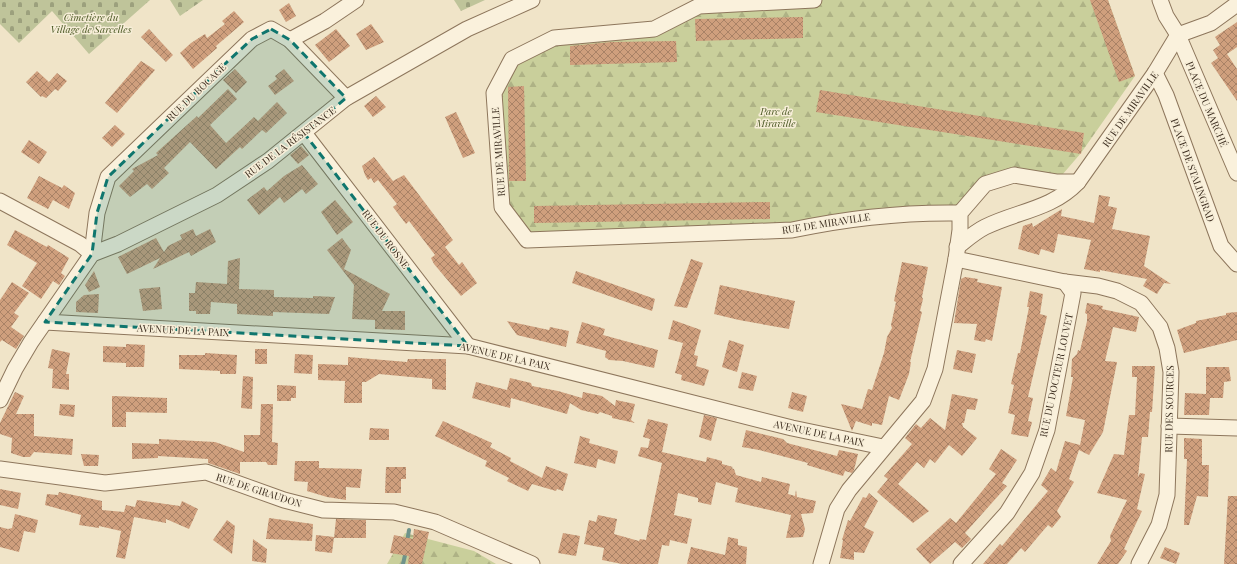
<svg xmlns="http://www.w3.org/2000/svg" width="1237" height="564" font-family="'Playfair Display',serif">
	<defs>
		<pattern id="forest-firs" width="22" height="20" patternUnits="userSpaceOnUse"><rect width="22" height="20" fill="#c9cf9b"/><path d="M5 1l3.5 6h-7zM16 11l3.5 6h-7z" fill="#aeb285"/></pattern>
		<pattern id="cemetery-stones" width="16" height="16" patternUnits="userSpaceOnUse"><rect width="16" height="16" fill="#bfc49a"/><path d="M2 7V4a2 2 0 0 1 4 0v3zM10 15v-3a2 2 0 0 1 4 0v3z" fill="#9ca07d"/></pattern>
		<pattern id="building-cross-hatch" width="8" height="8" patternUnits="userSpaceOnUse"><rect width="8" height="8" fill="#cf9f7d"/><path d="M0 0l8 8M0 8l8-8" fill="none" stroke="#a98266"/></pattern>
	</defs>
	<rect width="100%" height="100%" fill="#f0e4c8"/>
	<g fill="url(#forest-firs)">
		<polygon points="814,0 1108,0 1135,76 1081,153 1056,182 1014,175 968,204 941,212 527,240 502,207 494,93 512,59 554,38 654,29 699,6"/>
		<polygon points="405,533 474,551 496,564 387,564"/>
	</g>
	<g fill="url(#cemetery-stones)">
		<polygon points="0,0 150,0 89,54 52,11 19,43 0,24"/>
		<polygon points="170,0 203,0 180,16"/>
		<polygon points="454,0 485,0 461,11"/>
	</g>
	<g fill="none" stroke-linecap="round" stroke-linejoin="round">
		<g stroke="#6f938a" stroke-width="4">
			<polyline points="407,542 409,530"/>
			<polyline points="403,564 406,551"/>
		</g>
	</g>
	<g fill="url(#building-cross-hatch)">
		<polygon points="1090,0 1108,0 1135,76 1119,82"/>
		<polygon points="289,3 296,16 286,22 279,10"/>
		<polygon points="234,11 244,22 216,46 217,48 193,69 180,53 191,43 205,34 207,38 225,24 222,21"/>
		<polygon points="803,17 803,38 696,41 695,19"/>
		<polygon points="1237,22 1237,47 1227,54 1237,69 1237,101 1211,63 1218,58 1213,50 1220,45 1215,37"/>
		<polygon points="371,24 384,42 366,50 356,34"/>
		<polygon points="149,29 173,55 166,62 141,37"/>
		<polygon points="336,29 350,46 329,62 315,45"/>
		<polygon points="676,41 677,62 570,65 570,46 611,42"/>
		<polygon points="141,61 155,70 117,113 105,103"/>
		<polygon points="235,69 247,82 236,93 223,80"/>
		<polygon points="284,69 294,81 275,95 268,86 277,79 275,76"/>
		<polygon points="37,71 49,82 57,73 67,81 58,91 55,89 46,98 42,96 41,97 26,82"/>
		<polygon points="524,86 526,181 509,181 508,87"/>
		<polygon points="228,89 237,99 210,125 226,143 254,117 258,121 277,102 287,113 266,133 262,130 242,149 240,147 216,169 190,142 164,168 169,173 152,189 147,184 130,197 119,186 134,171 132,169 158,155 156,153 197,116 198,118"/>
		<polygon points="820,90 1084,133 1081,154 816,112"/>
		<polygon points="376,96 386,107 373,117 364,106"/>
		<polygon points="456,112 475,153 463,158 445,117"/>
		<polygon points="115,125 125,134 112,147 102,138"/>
		<polygon points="29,140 47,152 39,164 21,152"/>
		<polygon points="301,146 309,155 298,164 290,155"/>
		<polygon points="374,157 393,181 404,175 453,240 445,247 459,265 462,262 477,283 461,296 434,264 431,258 435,255 409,221 406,224 393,207 397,204 378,180 374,183 371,178 368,180 365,175 362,166"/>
		<polygon points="302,165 318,184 306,194 302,189 284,203 280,197 259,215 247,200 264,187 267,191 284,176"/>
		<polygon points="39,176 62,188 64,185 75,193 69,209 53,200 48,209 27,198"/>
		<polygon points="1099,195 1110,197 1108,206 1117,208 1112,229 1150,236 1144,266 1171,284 1164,283 1157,294 1143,286 1147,279 1100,270 1100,272 1084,269 1091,240 1058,234 1054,253 1041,249 1039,255 1018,249 1023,226 1032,223 1033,227 1062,209 1061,216 1094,223"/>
		<polygon points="335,200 353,222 337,235 321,212"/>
		<polygon points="770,202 770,219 534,223 534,206"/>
		<polygon points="193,229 196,236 210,229 216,242 191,256 189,252 153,269 160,258 127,274 118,257 156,238 164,252 168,246 182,239 180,235"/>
		<polygon points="15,230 47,247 48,245 69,258 61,273 65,276 59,285 53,281 41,299 22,286 37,263 7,245"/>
		<polygon points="342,238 351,250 344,269 390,294 382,311 405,311 405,330 375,329 375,320 352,319 354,285 327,250"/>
		<polygon points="240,258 239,289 274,290 274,297 313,298 313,296 335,297 329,314 273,312 273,316 237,314 237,304 211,302 210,314 196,314 196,311 189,311 189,293 195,293 196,282 227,284 228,261"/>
		<polygon points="691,259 703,263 687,308 674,306"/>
		<polygon points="902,262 928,267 922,297 923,299 920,311 922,312 910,362 911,362 909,374 899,400 889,396 882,425 872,423 872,426 856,421 852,431 841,404 862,409 868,389 872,390 884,353 887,337 892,328 891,325 896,302 894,301"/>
		<polygon points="94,271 100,287 89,292 85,285"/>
		<polygon points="576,271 655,299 652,311 572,283"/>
		<polygon points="965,277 978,279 977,282 1002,287 992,341 986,339 985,342 974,340 977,324 954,323 961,279"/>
		<polygon points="12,282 29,293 14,313 19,316 11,327 24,336 16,349 2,340 0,342 0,300"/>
		<polygon points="720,285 795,301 789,329 739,320 714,314"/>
		<polygon points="160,287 162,309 143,311 139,289"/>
		<polygon points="1030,291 1043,294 1040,314 1047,316 1028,397 1033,398 1028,421 1032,422 1028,437 1011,434 1015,415 1008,413 1014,385 1011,384 1018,353 1020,353 1029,307 1027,307"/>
		<polygon points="99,294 98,313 76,312 76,302 84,295"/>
		<polygon points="1087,303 1103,306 1102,309 1139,317 1136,332 1113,327 1105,361 1117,362 1103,432 1089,455 1079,450 1069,479 1074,482 1057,511 1061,517 1052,528 1048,525 1025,552 1021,548 1007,564 983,564 1000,544 1002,546 1048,491 1041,485 1051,468 1056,472 1065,441 1080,445 1085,420 1066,416 1073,377 1071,377 1072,359 1077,354 1078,350 1080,351 1087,321 1087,314 1085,313"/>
		<polygon points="1237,312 1237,340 1184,353 1177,330 1196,323 1196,321 1226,315 1226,313"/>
		<polygon points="673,320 701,330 694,355 698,356 696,366 709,370 704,386 681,380 682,375 675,373 683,343 668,339"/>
		<polygon points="507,321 549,330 550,327 569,331 566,347 517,335"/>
		<polygon points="582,322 605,329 603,335 658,350 654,368 623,361 609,360 605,357 606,351 576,343"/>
		<polygon points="729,340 744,345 737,372 722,367"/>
		<polygon points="126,344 145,345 144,367 126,367 126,363 103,362 103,346 126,347"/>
		<polygon points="52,349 70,353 66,374 69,374 69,390 52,388 53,369 48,368"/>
		<rect x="255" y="349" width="12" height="15"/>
		<polygon points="957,350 976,354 972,373 953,369"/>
		<polygon points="205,353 237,355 236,374 220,374 220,371 179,369 179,355 205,355"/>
		<polygon points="295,354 313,355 312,374 294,373"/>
		<polygon points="348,357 407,362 408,359 446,359 446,390 432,389 432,379 379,374 366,382 362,382 362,403 344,403 345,381 318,380 318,364 348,365"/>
		<polygon points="1132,366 1155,366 1152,412 1150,412 1148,437 1142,437 1138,477 1140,473 1145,474 1137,509 1142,511 1124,549 1127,551 1118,564 1097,564 1111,541 1110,536 1127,500 1097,493 1114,454 1124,455 1129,415 1135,415 1137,377 1132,377"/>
		<polygon points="1206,367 1229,367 1231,381 1224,382 1223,398 1210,398 1209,415 1184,415 1185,393 1206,394"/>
		<polygon points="742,372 757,376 753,391 738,388"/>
		<polygon points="243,376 253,377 252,409 241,408"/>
		<polygon points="510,378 531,383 532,386 558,391 582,398 583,392 602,396 615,406 616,400 635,404 631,420 635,423 612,418 612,416 600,412 598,414 581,410 570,403 567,414 511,398 510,408 472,398 476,382 507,390"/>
		<polygon points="277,385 296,386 296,398 291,398 291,401 277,401"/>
		<polygon points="15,392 24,396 16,414 34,414 34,436 73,439 72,455 34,452 30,457 23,457 11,453 12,438 0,434 0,423"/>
		<polygon points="792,392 807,396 803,412 788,408"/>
		<polygon points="952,394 978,399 975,410 967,409 964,423 962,423 963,427 977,438 962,456 949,445 935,463 930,459 924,468 917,462 898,484 929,511 913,523 877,492 888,479 884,476 912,444 905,438 916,424 921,428 930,418 945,430"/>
		<polygon points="112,396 167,398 167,413 126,412 126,427 112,427"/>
		<polygon points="60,404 75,405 74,417 59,415"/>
		<polygon points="261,404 273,404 272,442 278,443 277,465 268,465 266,462 240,462 240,474 208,463 208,459 158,456 158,458 132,459 132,443 159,444 159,439 215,442 244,452 244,435 260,435"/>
		<polygon points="704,415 717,418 711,441 699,437"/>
		<polygon points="648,419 668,424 662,452 706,462 707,457 722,461 722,464 733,467 731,468 734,469 736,475 761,482 762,477 790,484 788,494 795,496 796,490 797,497 816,501 813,513 801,514 805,529 803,537 786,538 791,515 735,502 738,488 716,482 711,505 698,502 698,498 678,493 674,515 692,519 687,544 670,540 669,546 662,545 658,564 622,564 602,560 604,548 584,544 589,520 596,522 598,515 617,519 614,534 639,541 640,539 646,540 662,463 638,456 641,447 648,448 650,439 643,437"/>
		<polygon points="443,421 492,443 490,447 511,458 510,461 542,478 546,466 568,474 563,491 557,489 556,491 532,484 528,491 507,481 509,478 485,466 487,461 435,436"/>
		<polygon points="370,428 389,429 389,440 369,440"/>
		<polygon points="746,430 783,439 787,443 837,456 839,450 858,454 854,470 852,473 845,471 843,476 807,465 808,463 759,450 742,447"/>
		<polygon points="580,436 590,439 589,443 618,451 615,464 598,459 596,468 574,463"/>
		<polygon points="1184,438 1202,439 1202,465 1209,465 1208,497 1197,496 1189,525 1184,525 1187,459 1184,459"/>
		<polygon points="1001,449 1017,460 1002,483 1007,486 965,533 971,539 962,548 955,542 930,564 916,549 950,518 956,523 996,474 989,469"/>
		<polygon points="81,454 99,455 98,466 84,466"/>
		<polygon points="295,461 319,461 319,468 362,469 360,488 346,487 346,500 327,497 307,491 308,482 294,481"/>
		<polygon points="386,467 406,467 406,479 401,479 401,493 385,493"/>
		<polygon points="0,489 21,493 18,509 0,505"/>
		<polygon points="59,492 102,501 102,510 124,512 126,505 135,507 137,500 180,506 182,501 198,509 189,529 166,519 166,523 134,517 125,559 116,557 121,531 99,526 99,528 79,525 81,515 45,505 47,494 58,495"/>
		<polygon points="869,493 878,501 864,527 874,532 864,553 854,552 854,560 840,558 843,540 842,540 848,520 850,521 863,497 866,498"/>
		<polygon points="1228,496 1237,496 1237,564 1224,564"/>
		<polygon points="15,514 38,520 35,533 24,531 19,552 0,547 0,527 8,529 12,528"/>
		<polygon points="269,518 313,524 312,541 266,539"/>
		<polygon points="336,519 366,520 366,538 334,538"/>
		<polygon points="227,520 235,526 232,554 213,540"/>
		<polygon points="414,529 429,532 422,564 408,564 409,556 390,553 394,535 413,539"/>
		<polygon points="563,533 580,536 576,556 558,553"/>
		<polygon points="316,535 334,537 332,553 315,551"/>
		<polygon points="728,537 738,539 738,545 747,547 746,564 687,564 691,547 725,555"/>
		<polygon points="253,539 267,549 266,563 252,561"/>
		<polygon points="1165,547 1180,553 1176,564 1160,558"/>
	</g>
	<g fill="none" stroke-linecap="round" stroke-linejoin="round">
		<defs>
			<g id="street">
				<path d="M814 0 699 6 654 29 554 38 512 59 494 93 502 207 527 240 792 230C848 218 903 212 960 213"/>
				<polyline points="1160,0 1166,16 1178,35 1237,173"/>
				<polyline points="1178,35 1211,23 1237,4"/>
				<polyline points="290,40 325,21 356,0"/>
				<polyline points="1155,73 1166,95 1221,246 1237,264"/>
				<polyline points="304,133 468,346"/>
				<polyline points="0,201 80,244 92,254"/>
				<path d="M957 247C966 240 975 232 985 227 1017 211 1051 210 1078 182L1155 73 1178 35"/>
				<polyline points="92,254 97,213 108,177 252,39 271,29 290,40 346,98"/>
				<polyline points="956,259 1065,282 1098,286 1117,291 1141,303 1160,327 1167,348 1171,372 1167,495 1159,525 1139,564"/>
				<polyline points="45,322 468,346 792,428 883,447"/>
				<polyline points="0,400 15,369 31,342 92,254 118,244 217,195 268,161 346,98 467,29 532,0"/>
				<polyline points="1169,426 1237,428"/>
				<polyline points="0,469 105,483 206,472 284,500 323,510 394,512 435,522 532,564"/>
				<polyline points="821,564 837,509 849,490 923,401 935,369 956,259 960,230 960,213 985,184 1014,175 1056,182 1078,182"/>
				<polyline points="961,564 1007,513 1032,473 1047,430 1073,293 1065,282"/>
			</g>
		</defs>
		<use href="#street" stroke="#8d765c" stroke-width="17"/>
		<use href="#street" stroke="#faf1dc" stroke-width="15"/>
	</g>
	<path fill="#0f766e" fill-opacity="0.2" stroke="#0f766e" stroke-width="3" stroke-dasharray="8 5" stroke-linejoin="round" d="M271 29 290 40 346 98 304 133 468 346 45 322 92 254 97 213 108 177 227 62 252 39Z"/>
	<g text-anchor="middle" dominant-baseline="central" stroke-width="3" stroke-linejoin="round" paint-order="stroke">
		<g font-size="10" font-style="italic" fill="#4d5a26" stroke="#f7eed8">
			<text x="91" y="17">Cimetière du<tspan x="91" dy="12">Village de Sarcelles</tspan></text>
			<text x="776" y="111">Parc de<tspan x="776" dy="12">Miraville</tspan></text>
		</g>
		<g font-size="10" fill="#3d2e20" stroke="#f7eed8">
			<text transform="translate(196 92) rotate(-44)">RUE DU BOCAGE</text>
			<text transform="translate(1207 104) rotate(67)">PLACE DU MARCHÉ</text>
			<text transform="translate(1130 109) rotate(-55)">RUE DE MIRAVILLE</text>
			<text transform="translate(290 142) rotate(-37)">RUE DE LA RÉSISTANCE</text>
			<text transform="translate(498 152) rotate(-94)">RUE DE MIRAVILLE</text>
			<text transform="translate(1193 170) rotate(70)">PLACE DE STALINGRAD</text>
			<text transform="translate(826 223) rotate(-9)">RUE DE MIRAVILLE</text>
			<text transform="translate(386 239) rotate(53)">RUE DU ROSNE</text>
			<text transform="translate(183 330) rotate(3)">AVENUE DE LA PAIX</text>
			<text transform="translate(505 356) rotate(13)">AVENUE DE LA PAIX</text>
			<text transform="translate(1056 375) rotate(-78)">RUE DU DOCTEUR LOUVET</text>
			<text transform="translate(1169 409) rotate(-89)">RUE DES SOURCES</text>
			<text transform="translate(819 433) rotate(12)">AVENUE DE LA PAIX</text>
			<text transform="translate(259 490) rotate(18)">RUE DE GIRAUDON</text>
		</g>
	</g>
</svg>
